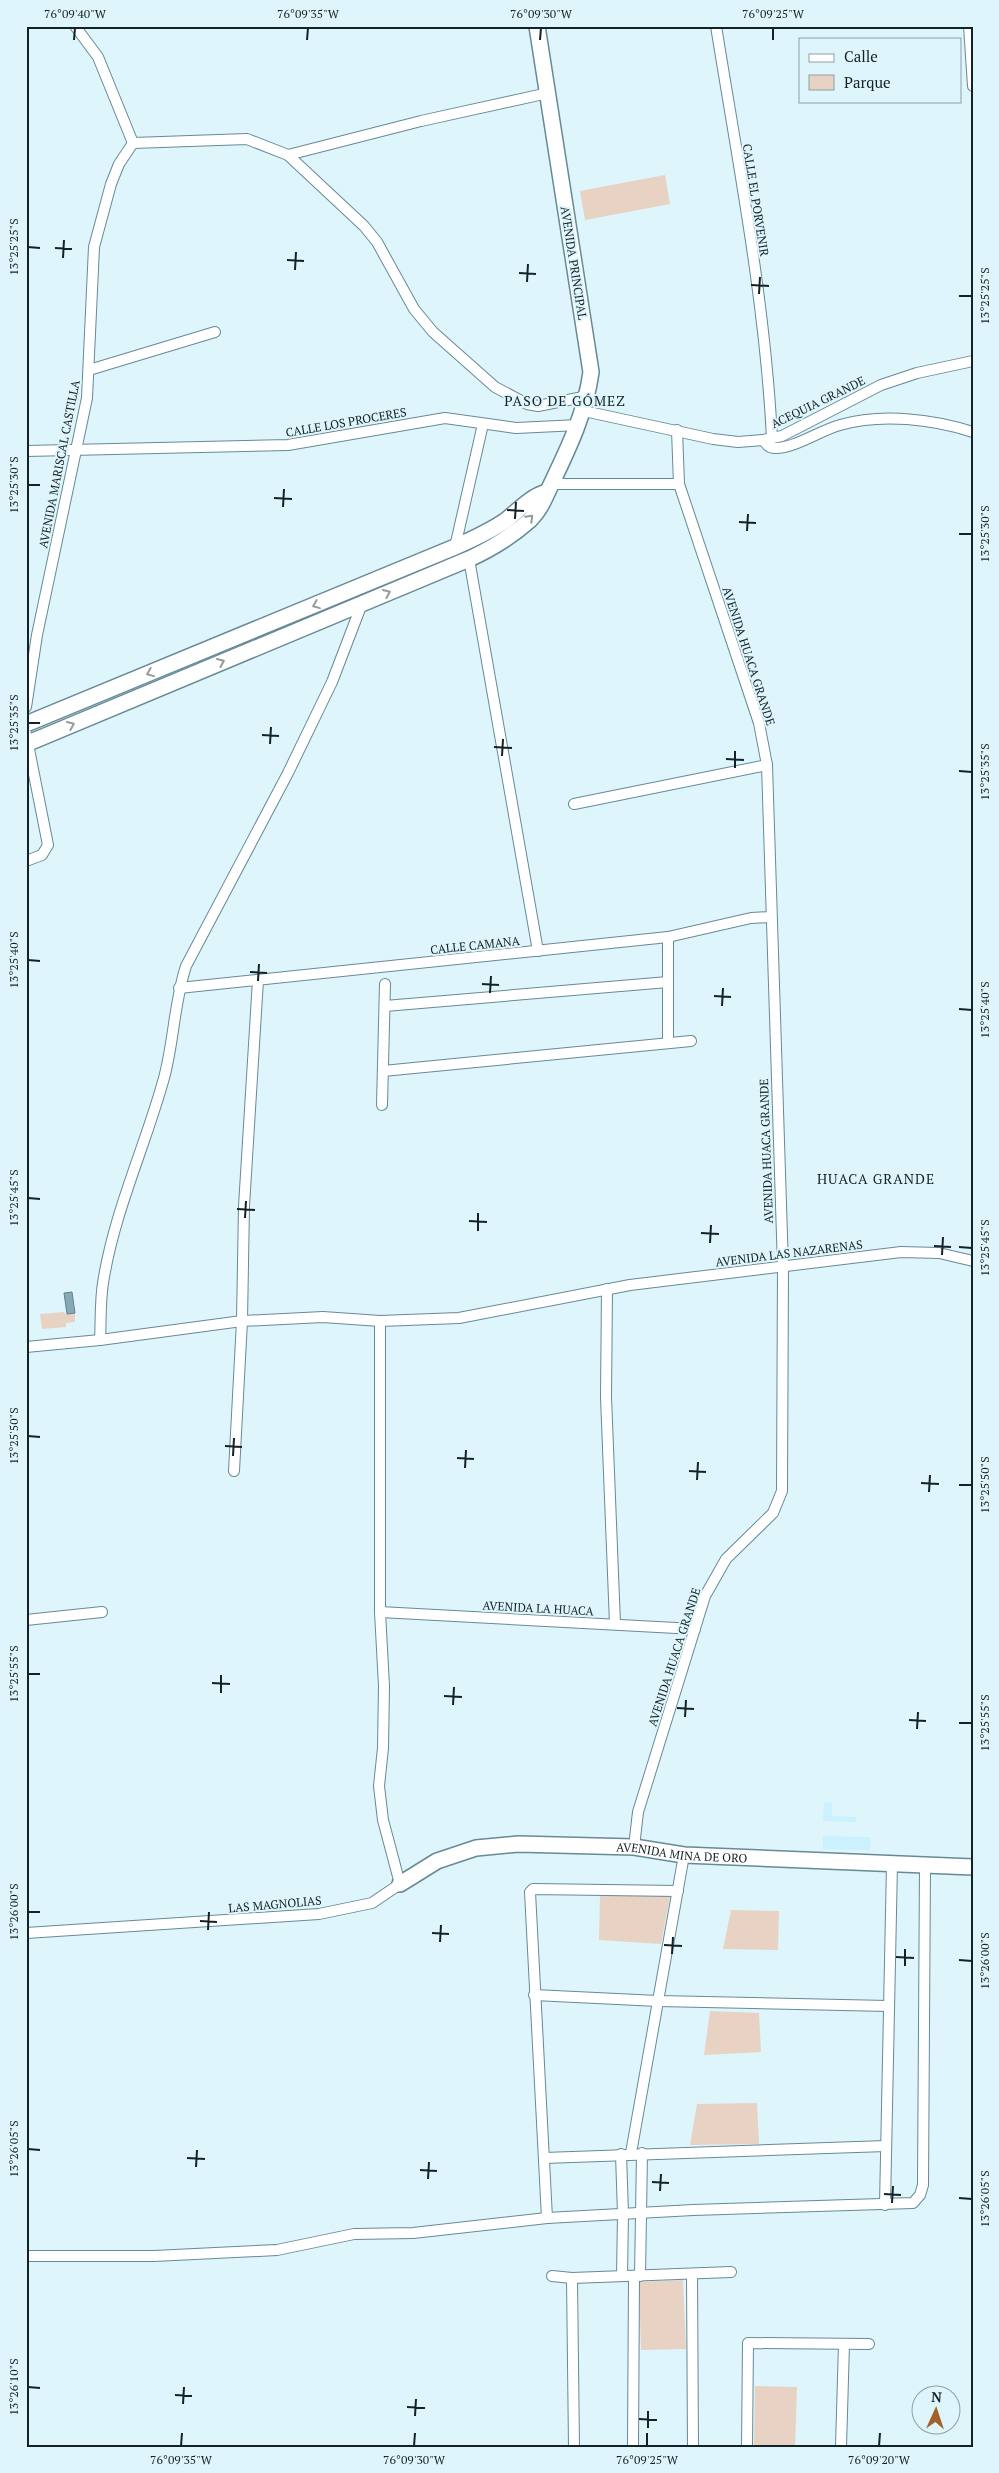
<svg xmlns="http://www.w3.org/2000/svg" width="999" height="2473" font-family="'PT Serif',serif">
	<rect width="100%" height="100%" fill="#def5fc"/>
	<g fill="#cbf1fe">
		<polygon points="824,1802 832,1803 832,1816 856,1817 856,1822 823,1821"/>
		<polygon points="823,1836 870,1837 870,1850 823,1849"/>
	</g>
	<g fill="#e7d2c3">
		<polygon points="665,175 670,204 585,220 580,191"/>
		<polygon points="64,1312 65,1314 75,1313 75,1322 66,1323 66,1327 42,1329 40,1314"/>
		<polygon points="600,1896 670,1896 661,1944 599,1940"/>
		<polygon points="731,1910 779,1911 778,1950 723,1949"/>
		<polygon points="710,2011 759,2013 761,2052 704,2055"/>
		<polygon points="757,2103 759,2144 690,2145 697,2104"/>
		<polygon points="683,2280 686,2349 641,2350 639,2282"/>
		<polygon points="755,2386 797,2387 795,2447 754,2447"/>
	</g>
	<polygon fill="#86aab5" stroke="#64818a" points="72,1292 75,1313 67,1314 64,1293"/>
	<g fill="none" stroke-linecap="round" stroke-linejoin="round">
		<defs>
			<g id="street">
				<polyline points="75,26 98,57 133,143"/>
				<path d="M716 26C738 163 765 300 772 438"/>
				<polyline points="969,26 973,86"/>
				<polyline points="288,155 421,121 548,93"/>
				<polyline points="89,370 215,332"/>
				<polyline points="584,411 713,439 738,442 763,440 782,436 881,385 917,373 973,361"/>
				<path d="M763 440C766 444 769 448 775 448 793 449 821 430 840 425 882 413 932 419 973 432"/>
				<polyline points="26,451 288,445 445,418 516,428 579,425"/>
				<polyline points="552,484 679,484"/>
				<polyline points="455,547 483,424"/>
				<polyline points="469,559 538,951"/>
				<polyline points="26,707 37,635 87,398 94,247 111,184 119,164 133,143 247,139 288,155 364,226 377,242 414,309 433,332 495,387 527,404 538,406 588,396"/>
				<polyline points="26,734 48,845 42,855 26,861"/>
				<polyline points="574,804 767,765"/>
				<polyline points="179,988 668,937 751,918 771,917"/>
				<polyline points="385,1006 668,982"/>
				<polyline points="668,1043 668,937"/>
				<polyline points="383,1071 691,1041"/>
				<polyline points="382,1105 385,984"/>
				<polyline points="607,1289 606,1397 615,1624"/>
				<path d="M100 1340C101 1322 100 1302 103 1283 114 1212 145 1147 164 1078 174 1041 174 1003 186 966L288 773 332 682 363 601"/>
				<polyline points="26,1347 100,1340 242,1321 323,1317 380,1321 459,1318 630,1285 901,1252 939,1253 973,1261"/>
				<polyline points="234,1471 242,1321 244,1206 258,980"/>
				<polyline points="380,1612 695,1629"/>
				<polyline points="26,1620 102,1612"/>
				<polyline points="634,1847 638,1812 705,1596 726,1559 773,1513 782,1491 783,1267 767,765 759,723 679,484 677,430"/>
				<polyline points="26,1933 319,1914 372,1903 400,1884 383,1820 379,1786 383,1748 384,1686 380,1612 380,1321"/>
				<polyline points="534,1995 658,2001 888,2006"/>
				<polyline points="631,2153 684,1855"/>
				<polyline points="621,2154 623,2214 622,2276"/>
				<polyline points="544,2158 886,2146"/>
				<polyline points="885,2205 892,1864"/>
				<polyline points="547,2218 530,1892 533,1889 678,1891"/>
				<polyline points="26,2256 154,2256 277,2250 354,2234 413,2233 547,2218 693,2210 913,2203 920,2195 923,2185 925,1866"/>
				<polyline points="692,2274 693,2447"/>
				<polyline points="552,2276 572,2278 731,2272"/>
				<polyline points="640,2276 642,2153"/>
				<polyline points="572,2278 574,2447"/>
				<polyline points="633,2447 634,2276"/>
				<polyline points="747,2447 748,2343 869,2344"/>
				<polyline points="841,2447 844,2344"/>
			</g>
			<g id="secondary">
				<path d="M26 724 455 547C473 539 489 532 505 521 519 510 530 497 547 492"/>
				<path d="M26 744 469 559C491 549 512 536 530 520 539 511 543 502 548 491 567 451 585 416 591 372L537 26"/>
				<path id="s1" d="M400 1884 437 1861 476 1848 518 1844 634 1847 684 1855 973 1867"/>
			</g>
		</defs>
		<use href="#street" stroke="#668a96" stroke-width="12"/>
		<use href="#secondary" stroke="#668a96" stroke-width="18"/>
		<use href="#street" stroke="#fff" stroke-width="10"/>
		<use href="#secondary" stroke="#fff" stroke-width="15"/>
	</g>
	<defs><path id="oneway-chevron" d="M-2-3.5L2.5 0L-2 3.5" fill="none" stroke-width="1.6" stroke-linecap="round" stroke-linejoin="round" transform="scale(1.25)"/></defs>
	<g stroke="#959c9d">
		<use href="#oneway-chevron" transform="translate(530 518) rotate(-45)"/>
		<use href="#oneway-chevron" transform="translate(387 593) rotate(-23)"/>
		<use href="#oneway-chevron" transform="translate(316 605) rotate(158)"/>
		<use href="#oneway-chevron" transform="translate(221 662) rotate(-23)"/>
		<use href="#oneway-chevron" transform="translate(150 673) rotate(158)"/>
		<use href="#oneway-chevron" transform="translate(71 725) rotate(-23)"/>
	</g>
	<path fill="none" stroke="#132226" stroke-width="2" d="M74 40 75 28M307 40 308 28M540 40 541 28M773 40V28M28 247 40 248M55 248 72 249M63 258 64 240M287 260 304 261M295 270 296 252M519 273 536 274M527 282 528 264M751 285 769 286M759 294 760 277M959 296H972M28 485H40M274 498 292 499M283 507 284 489M507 510 524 511M515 519 516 502M739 522 756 523M747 531 748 514M959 534H972M28 723H40M262 735 279 736M270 744 271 727M494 747 512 748M502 756 503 739M726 759 744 760M735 768V751M959 771 972 772M28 960 40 961M250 972 267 973M258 981 259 964M482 984 499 985M490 993 491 976M714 996 731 997M722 1006 723 988M959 1009 972 1010M28 1198 40 1199M237 1209 255 1210M245 1218 246 1201M469 1221 487 1222M478 1231V1213M701 1233 719 1234M710 1243 711 1225M934 1246 951 1247M959 1247 972 1248M942 1255 943 1237M28 1436 40 1437M225 1446 242 1447M233 1456 234 1438M457 1458 474 1459M465 1468 466 1450M689 1471 706 1472M697 1480 698 1462M921 1483 939 1484M959 1485H972M929 1492 930 1475M28 1674H40M212 1683 230 1684M221 1693V1675M444 1696 462 1697M453 1705 454 1687M677 1708 694 1709M685 1717 686 1700M909 1720 926 1721M959 1723H972M917 1729 918 1712M28 1912H40M200 1921 217 1922M208 1930 209 1912M432 1933 449 1934M440 1942 441 1925M664 1945 682 1946M672 1954 673 1937M896 1957 914 1958M959 1960 972 1961M905 1966V1949M28 2149 40 2150M187 2158 205 2159M196 2167 197 2150M420 2170 437 2171M428 2179 429 2162M652 2182 669 2183M660 2191 661 2174M884 2194 901 2195M959 2198 972 2199M892 2203 893 2186M28 2387 40 2388M175 2395 192 2396M183 2404 184 2387M407 2407 425 2408M415 2416 416 2399M639 2419 657 2420M648 2428V2411M181 2446 182 2433M414 2446 415 2433M647 2446V2433M879 2446 880 2433"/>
	<g text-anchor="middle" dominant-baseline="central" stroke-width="4" stroke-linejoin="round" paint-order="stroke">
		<g font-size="12" fill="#132226" stroke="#def5fc">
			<text transform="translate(756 200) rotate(81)">CALLE EL PORVENIR</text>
			<text transform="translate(574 263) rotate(81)">AVENIDA PRINCIPAL</text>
			<text transform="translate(818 402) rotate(-26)">ACEQUIA GRANDE</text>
			<text transform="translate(346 422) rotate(-10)">CALLE LOS PROCERES</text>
			<text transform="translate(59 464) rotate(-79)">AVENIDA MARISCAL CASTILLA</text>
			<text transform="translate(749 656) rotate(72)">AVENIDA HUACA GRANDE</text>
			<text transform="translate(475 945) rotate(-6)">CALLE CAMANA</text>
			<text transform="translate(766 1151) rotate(-92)">AVENIDA HUACA GRANDE</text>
			<text transform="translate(789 1253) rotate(-7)">AVENIDA LAS NAZARENAS</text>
			<text transform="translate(538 1608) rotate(3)">AVENIDA LA HUACA</text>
			<text transform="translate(674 1657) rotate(-72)">AVENIDA HUACA GRANDE</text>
			<text stroke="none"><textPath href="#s1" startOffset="291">AVENIDA MINA DE ORO</textPath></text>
			<text transform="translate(275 1904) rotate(-5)">LAS MAGNOLIAS</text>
		</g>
		<g font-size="14" letter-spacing="1" fill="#132226" stroke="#def5fc">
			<text x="565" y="400">PASO DE GÓMEZ</text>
			<text x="876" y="1178">HUACA GRANDE</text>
		</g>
	</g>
	<rect width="999" height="2473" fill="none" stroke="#def5fc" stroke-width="55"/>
	<rect x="799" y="38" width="162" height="65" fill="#def5fc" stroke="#8da1a6"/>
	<rect x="809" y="54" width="25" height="8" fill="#ffffff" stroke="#8da1a6"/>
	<text x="844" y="62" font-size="15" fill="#132226">Calle</text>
	<rect x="809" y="75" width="25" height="15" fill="#e7d2c3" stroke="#8da1a6"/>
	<text x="844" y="88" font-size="15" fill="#132226">Parque</text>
	<g transform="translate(936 2410) rotate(3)"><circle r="24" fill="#def5fc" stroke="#8da1a6"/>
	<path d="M0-4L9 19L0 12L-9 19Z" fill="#a16329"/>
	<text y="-8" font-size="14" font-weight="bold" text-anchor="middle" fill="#132226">N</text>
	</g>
	<rect x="28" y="28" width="944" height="2418" fill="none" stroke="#132226" stroke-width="2"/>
	<g font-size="12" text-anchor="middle" fill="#132226">
		<text x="75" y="18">76°09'40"W</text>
		<text x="308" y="18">76°09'35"W</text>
		<text x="541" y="18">76°09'30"W</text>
		<text x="773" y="18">76°09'25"W</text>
		<text transform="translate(14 247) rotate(-90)" y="4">13°25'25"S</text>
		<text transform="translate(985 296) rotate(-90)" y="4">13°25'25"S</text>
		<text transform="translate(14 485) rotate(-90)" y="4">13°25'30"S</text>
		<text transform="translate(985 534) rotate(-90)" y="4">13°25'30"S</text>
		<text transform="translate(14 723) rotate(-90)" y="4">13°25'35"S</text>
		<text transform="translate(985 772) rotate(-90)" y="4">13°25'35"S</text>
		<text transform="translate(14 960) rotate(-90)" y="4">13°25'40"S</text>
		<text transform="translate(985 1010) rotate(-90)" y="4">13°25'40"S</text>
		<text transform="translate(14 1198) rotate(-90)" y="4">13°25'45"S</text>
		<text transform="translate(985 1248) rotate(-90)" y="4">13°25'45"S</text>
		<text transform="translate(14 1436) rotate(-90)" y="4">13°25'50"S</text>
		<text transform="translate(985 1485) rotate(-90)" y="4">13°25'50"S</text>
		<text transform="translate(14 1674) rotate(-90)" y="4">13°25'55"S</text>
		<text transform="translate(985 1723) rotate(-90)" y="4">13°25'55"S</text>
		<text transform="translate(14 1912) rotate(-90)" y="4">13°26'00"S</text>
		<text transform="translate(985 1961) rotate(-90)" y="4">13°26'00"S</text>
		<text transform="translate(14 2149) rotate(-90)" y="4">13°26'05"S</text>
		<text transform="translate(985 2199) rotate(-90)" y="4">13°26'05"S</text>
		<text transform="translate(14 2387) rotate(-90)" y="4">13°26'10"S</text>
		<text x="181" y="2464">76°09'35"W</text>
		<text x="414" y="2464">76°09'30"W</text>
		<text x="647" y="2464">76°09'25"W</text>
		<text x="879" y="2464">76°09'20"W</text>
	</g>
</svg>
